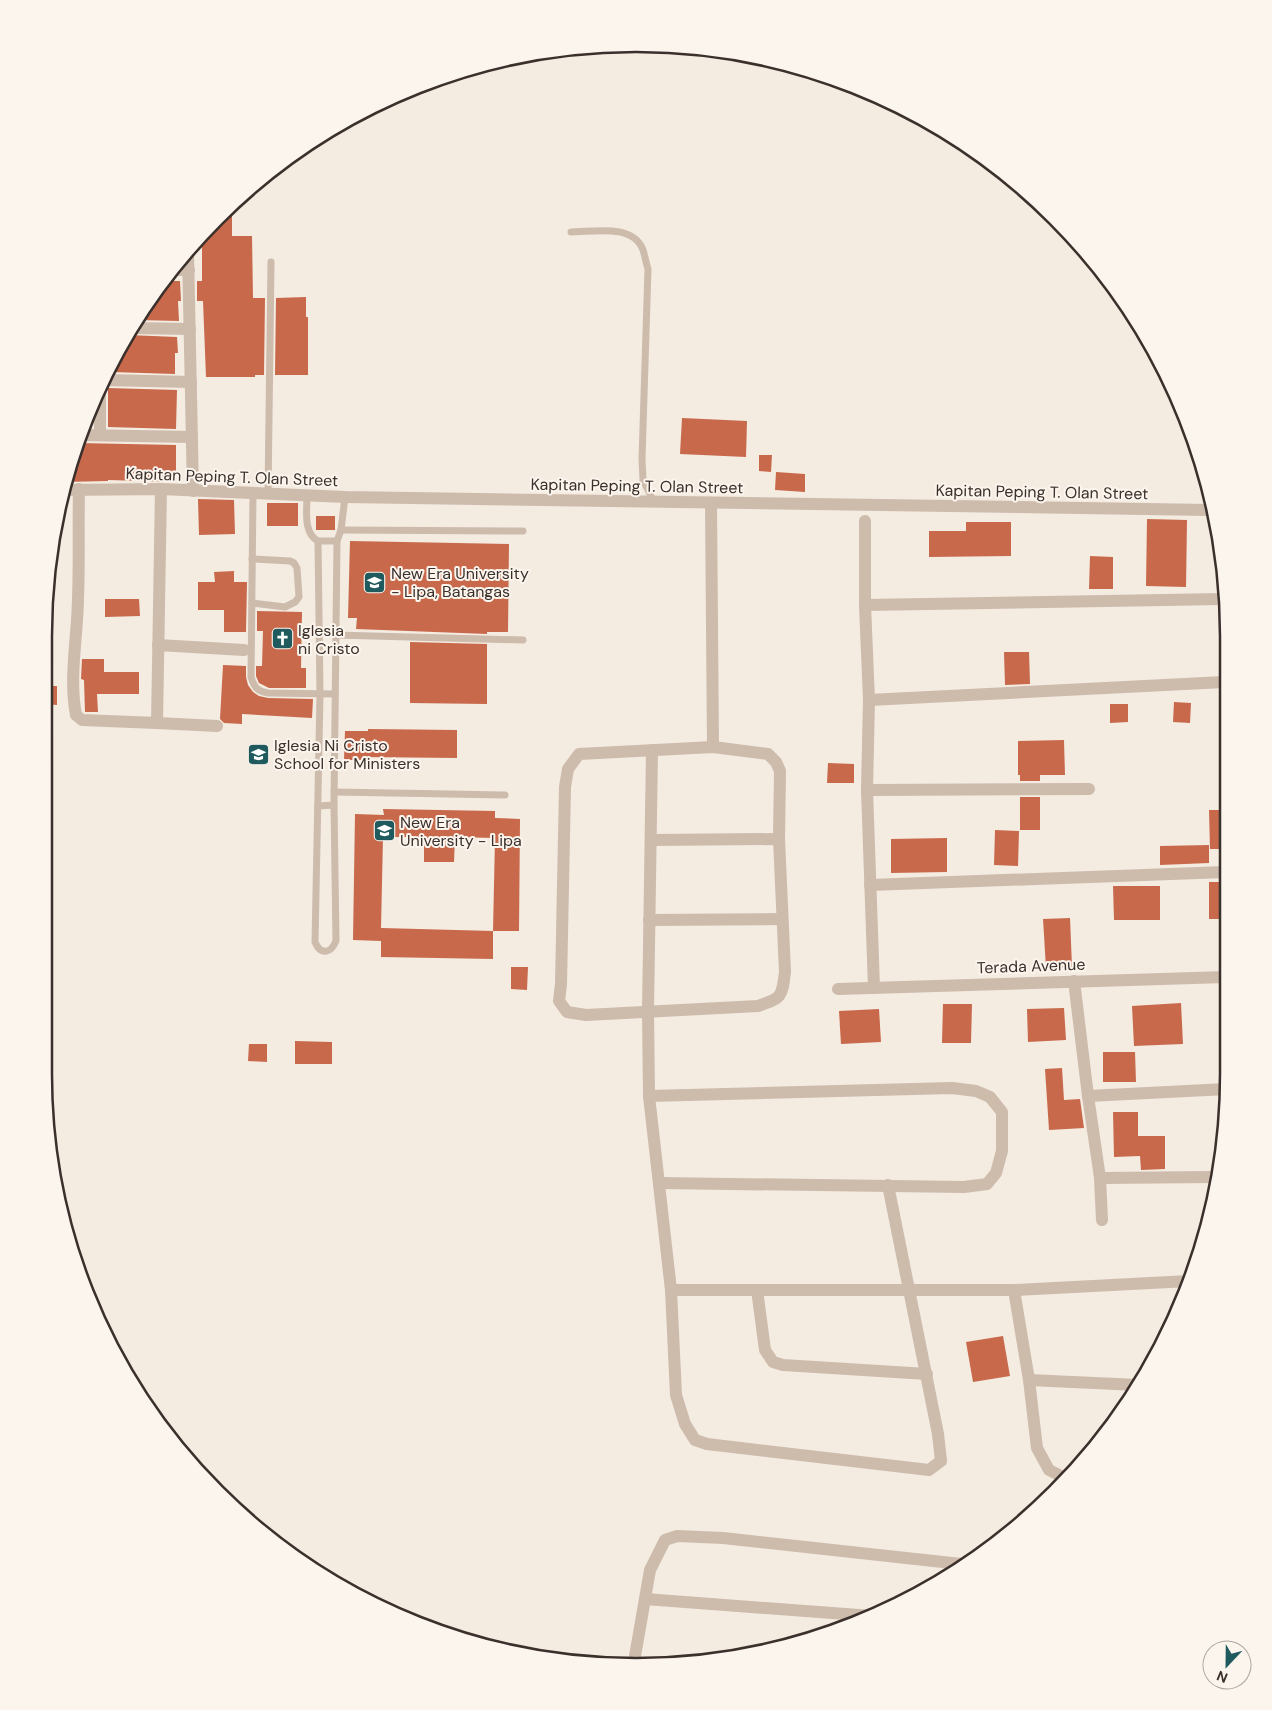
<svg xmlns="http://www.w3.org/2000/svg" width="1272" height="1710" font-family="'DM Sans',sans-serif">
	<rect width="100%" height="100%" fill="#f4ebe1"/>
	<g fill="#c8694b" fill-rule="evenodd">
		<polygon points="232,204 232,236 252,236 253,298 265,298 264,375 255,375 255,377 206,377 203,301 197,301 197,281 202,281 202,235 217,217"/>
		<polygon points="165,281 180,281 181,301 178,301 179,321 137,320 144,307"/>
		<polygon points="306,297 306,317 308,317 308,375 275,375 276,298"/>
		<polygon points="128,335 177,337 178,353 175,353 175,374 111,372 111,367"/>
		<polygon points="108,388 177,390 176,429 108,427"/>
		<polygon points="682,418 747,421 746,457 680,454"/>
		<polygon points="78,443 176,445 176,482 108,480 108,481 64,482"/>
		<polygon points="759,455 772,455 771,472 759,471"/>
		<polygon points="776,472 805,474 805,492 775,490"/>
		<polygon points="198,499 234,500 235,534 199,535"/>
		<rect x="267" y="503" width="31" height="23"/>
		<rect x="316" y="516" width="19" height="14"/>
		<polygon points="1147,519 1187,520 1186,587 1146,586"/>
		<polygon points="966,522 1011,522 1011,556 929,557 929,531 966,531"/>
		<polygon points="350,541 509,544 508,632 487,632 487,634 356,629 357,618 348,618"/>
		<polygon points="1090,556 1113,557 1113,589 1089,589"/>
		<polygon points="234,571 234,582 247,582 246,632 224,632 224,610 198,610 198,582 215,582 214,572"/>
		<polygon points="105,599 139,599 140,616 105,617"/>
		<polygon points="257,611 302,612 301,668 306,668 306,688 269,688 259,683 256,676 256,666 262,666 263,631 257,631"/>
		<polygon points="410,642 487,644 487,704 410,703"/>
		<polygon points="1004,652 1029,652 1030,684 1005,685"/>
		<polygon points="82,659 104,659 104,672 139,672 139,694 97,694 98,712 85,712 84,680 81,679"/>
		<polygon points="223,665 246,666 246,677 248,685 253,692 259,696 268,698 313,699 312,718 242,714 242,724 224,723 220,719"/>
		<polygon points="45,686 57,686 57,705 45,704"/>
		<polygon points="1174,702 1191,703 1190,723 1173,722"/>
		<polygon points="1110,704 1128,704 1128,722 1110,723"/>
		<polygon points="368,729 457,730 457,758 363,757 363,760 344,760 345,731 368,731"/>
		<polygon points="1064,740 1065,775 1040,775 1040,781 1020,781 1020,775 1018,775 1018,741"/>
		<polygon points="828,763 854,764 854,783 827,783"/>
		<rect x="1020" y="797" width="20" height="33"/>
		<path d="M383 809 495 811V818L520 819 519 931H493V959L381 957V941L353 940 355 814 384 815ZM383 837H424V862H454L455 837 495 838 493 931 381 928Z"/>
		<polygon points="1209,810 1225,810 1225,849 1210,849"/>
		<polygon points="995,830 1019,831 1018,866 994,865"/>
		<polygon points="947,838 947,872 891,873 891,839"/>
		<polygon points="1209,845 1209,863 1160,865 1160,846"/>
		<polygon points="1209,882 1225,882 1226,919 1209,919"/>
		<polygon points="1113,886 1160,886 1160,920 1114,920"/>
		<polygon points="1070,918 1072,967 1046,968 1043,919"/>
		<polygon points="511,967 528,967 527,990 511,989"/>
		<polygon points="1181,1003 1183,1044 1134,1046 1132,1006"/>
		<polygon points="943,1004 972,1004 971,1043 942,1043"/>
		<polygon points="1064,1008 1066,1040 1028,1042 1027,1009"/>
		<polygon points="879,1009 881,1042 841,1044 839,1011"/>
		<polygon points="295,1041 332,1042 332,1064 295,1064"/>
		<polygon points="249,1044 267,1044 267,1062 248,1061"/>
		<polygon points="1103,1052 1135,1052 1136,1082 1103,1082"/>
		<polygon points="1062,1068 1064,1100 1080,1099 1084,1128 1049,1130 1045,1069"/>
		<polygon points="1113,1112 1138,1112 1138,1136 1165,1136 1165,1169 1141,1170 1140,1156 1114,1157"/>
		<polygon points="1003,1336 1010,1376 973,1382 966,1342"/>
	</g>
	<g fill="none" stroke-linecap="round" stroke-linejoin="round">
		<g stroke="#cdbbac" stroke-width="7">
			<path d="M571 232C593 232 633 223 643 250 645 256 646 263 648 269L642 459 643 480 654 502"/>
			<path d="M253 494 251 677C254 687 257 691 268 693L335 694"/>
			<polyline points="268,494 271,262"/>
			<path d="M307 496C307 511 303 533 318 541L320 694 315 942C321 956 331 953 336 941L334 805 337 541 341 530 345 497"/>
			<polyline points="341,530 523,531"/>
			<polyline points="318,541 337,541"/>
			<polyline points="252,603 285,607 295,602 299,597 297,568 294,563 290,561 252,559"/>
			<polyline points="336,635 523,640"/>
			<polyline points="334,792 505,795"/>
			<polyline points="318,806 334,805"/>
		</g>
		<g stroke="#cdbbac" stroke-width="12">
			<polyline points="188,252 193,491"/>
			<polyline points="174,270 189,270"/>
			<polyline points="132,328 190,329"/>
			<polyline points="105,380 191,382"/>
			<polyline points="80,435 192,437"/>
			<polyline points="100,435 100,388"/>
			<path d="M79 489C78 532 80 576 77 620 75 651 70 684 76 715L82 720 157 723 161 489"/>
			<polyline points="63,490 161,489 345,497 1210,510"/>
			<polyline points="711,503 713,747"/>
			<polyline points="865,521 865,605 869,700 867,790 874,988"/>
			<polyline points="865,605 1223,599"/>
			<polyline points="158,645 244,650"/>
			<polyline points="869,700 1224,682"/>
			<polyline points="157,723 217,726"/>
			<path d="M713 747 768 754 776 762 780 771 779 839 785 972C782 997 782 998 758 1006L586 1015 567 1012 559 1001 561 984 565 787 568 769 579 754Z"/>
			<polyline points="652,750 648,1011 649,1096 671,1290 676,1395 685,1424 695,1440 707,1444 929,1470 941,1461 938,1434 888,1185"/>
			<polyline points="867,790 1089,789"/>
			<polyline points="651,840 779,839"/>
			<polyline points="870,885 1225,872"/>
			<polyline points="649,920 782,919"/>
			<polyline points="1074,981 1088,1096 1100,1178 1102,1220"/>
			<polyline points="838,989 1226,977"/>
			<polyline points="649,1096 952,1088 976,1091 990,1097 1002,1112 1002,1151 996,1173 987,1184 964,1187 659,1183"/>
			<polyline points="1088,1096 1227,1089"/>
			<polyline points="1100,1178 1214,1177"/>
			<polyline points="671,1290 1014,1290 1189,1281"/>
			<polyline points="757,1290 765,1350 773,1362 783,1365 927,1374"/>
			<polyline points="1014,1290 1029,1380 1037,1448 1049,1470 1061,1476 1069,1476"/>
			<polyline points="1029,1380 1138,1385"/>
			<polyline points="645,1599 872,1616"/>
			<polyline points="634,1662 650,1570 665,1540 677,1536 723,1538 961,1564"/>
		</g>
	</g>
	<defs>
		<symbol id="school-square" viewBox="-11 -11 22 22"><rect x="-9" y="-9" width="18" height="18" rx="4" fill="#1f5a5e" stroke="#fbf5ee"/><path d="M0-5L7-2L0 1L-7-2ZM-4 1L0 2.5L4 1V4Q0 6-4 4Z" fill="#fff"/></symbol>
		<symbol id="church-square" viewBox="-11 -11 22 22"><rect x="-9" y="-9" width="18" height="18" rx="4" fill="#1f5a5e" stroke="#fbf5ee"/><path d="M-1.2-6h2.4v3.5h3.3v2.4h-3.3V6h-2.4V-.1h-3.3v-2.4h3.3Z" fill="#fff"/></symbol>
		<symbol id="university-square" viewBox="-11 -11 22 22"><rect x="-9" y="-9" width="18" height="18" rx="4" fill="#1f5a5e" stroke="#fbf5ee"/><path d="M0-5L7-2L0 1L-7-2ZM-4 1L0 2.5L4 1V4Q0 6-4 4Z" fill="#fff"/></symbol>
	</defs>
	<g fill-rule="evenodd">
		<use href="#school-square" x="362" y="570" width="25" height="25"/>
		<use href="#church-square" x="270" y="626" width="25" height="25"/>
		<use href="#school-square" x="246" y="742" width="25" height="25"/>
		<use href="#university-square" x="372" y="818" width="25" height="25"/>
	</g>
	<g text-anchor="middle" dominant-baseline="central" stroke-width="4" stroke-linejoin="round" paint-order="stroke">
		<g font-size="16" fill="#3b302b" stroke="#fbf5ee">
			<text transform="translate(232 477) rotate(2)">Kapitan Peping T. Olan Street</text>
			<text transform="translate(637 486) rotate(1)">Kapitan Peping T. Olan Street</text>
			<text transform="translate(1042 492) rotate(1)">Kapitan Peping T. Olan Street</text>
			<text transform="translate(1031 966) rotate(-2)">Terada Avenue</text>
		</g>
		<g font-size="16" fill="#3b302b" stroke="#fbf5ee" text-anchor="start">
			<text x="391" y="573">New Era University<tspan x="391" dy="18">- Lipa, Batangas</tspan></text>
			<text x="298" y="630">Iglesia<tspan x="298" dy="18">ni Cristo</tspan></text>
			<text x="274" y="745">Iglesia Ni Cristo<tspan x="274" dy="18">School for Ministers</tspan></text>
			<text x="400" y="822">New Era<tspan x="400" dy="18">University - Lipa</tspan></text>
		</g>
	</g>
	<path d="M0 0H1272V1710H0ZM636 52H636A584 584 0 0 1 1220 636V1074A584 584 0 0 1 636 1658H636A584 584 0 0 1 52 1074V636A584 584 0 0 1 636 52Z" fill="#fbf5ee" fill-rule="evenodd"/>
	<path fill="none" stroke="#3b302b" stroke-width="2.5" d="M636 52H636A584 584 0 0 1 1220 636V1074A584 584 0 0 1 636 1658H636A584 584 0 0 1 52 1074V636A584 584 0 0 1 636 52Z"/>
	<g transform="translate(1227 1665) rotate(202)"><circle r="24" fill="#fbf5ee" stroke="#aea6a0"/>
	<path d="M0-4L9 19L0 12L-9 19Z" fill="#1f5a5e"/>
	<text y="-8" font-size="14" font-weight="bold" text-anchor="middle" fill="#3b302b">N</text>
	</g>
</svg>
